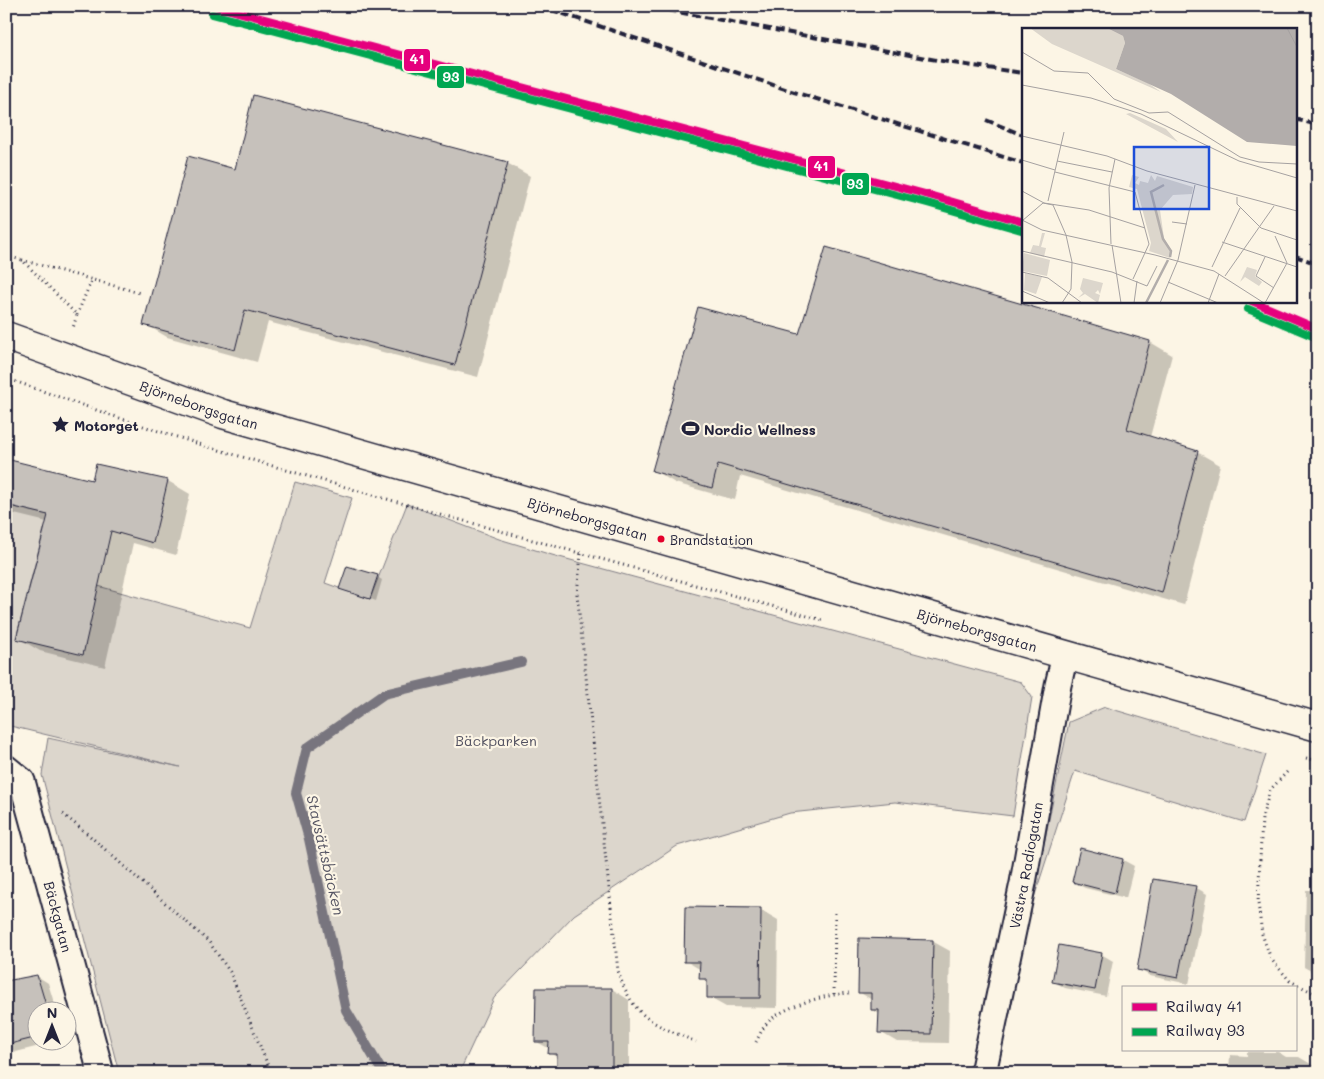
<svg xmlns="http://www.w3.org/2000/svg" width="1324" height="1079" font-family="Mali,sans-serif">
	<rect width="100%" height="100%" fill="#fcf5e5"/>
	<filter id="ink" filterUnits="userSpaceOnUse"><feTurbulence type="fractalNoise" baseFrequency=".02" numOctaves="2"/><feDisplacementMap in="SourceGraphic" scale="10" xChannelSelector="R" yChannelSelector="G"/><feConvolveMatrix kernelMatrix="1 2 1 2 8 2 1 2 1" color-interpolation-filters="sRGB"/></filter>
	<g filter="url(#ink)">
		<g fill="#dcd6cc" stroke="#7f7c84">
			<polygon points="295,482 352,498 325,583 370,599 407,504 499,539 552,555 1021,682 1032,697 1013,816 895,802 790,813 677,846 574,915 494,998 459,1073 119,1073 42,775 48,738 180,767 6,725 6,505 81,522 44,529 16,638 98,586 250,628"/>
			<polygon points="1105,707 1266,755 1244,822 1075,771 1031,907 1069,722"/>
		</g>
		<g fill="#0003">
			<polygon points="507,163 530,176 478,377 268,322 257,362 167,337 145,324 235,170"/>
			<polygon points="827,248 1150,342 1172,355 1150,437 1197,452 1220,465 1184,605 740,476 735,500 675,483 653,470 800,336"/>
			<polygon points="6,460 93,481 168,481 190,494 176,555 133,543 105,667 40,651 18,638 47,522 6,512"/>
			<polygon points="377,577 382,580 376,601 340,588"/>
			<polygon points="1318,602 1318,630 1311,626"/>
			<polygon points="1123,860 1134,866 1126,898 1085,888 1073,882"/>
			<polygon points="1195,887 1207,894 1189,984 1150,976 1138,969"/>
			<polygon points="1306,890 1318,890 1318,975 1304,967"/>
			<polygon points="761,910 778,920 777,1008 726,1007 708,997 709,983 701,978 701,970 686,961"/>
			<polygon points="932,941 950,951 948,1043 897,1042 880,1032 880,1014 872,1010 872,1000 859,992"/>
			<polygon points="1101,954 1113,961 1106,996 1065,988 1053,981"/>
			<polygon points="37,976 48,983 55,1006 61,1009 62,1012 38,1012 38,1042 55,1042 16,1052 6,1046 6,983"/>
			<polygon points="612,989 629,1000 629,1073 558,1073 558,1058 550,1053 550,1049 537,1042"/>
			<polygon points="1247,1052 1278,1052 1286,1057 1299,1057 1316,1067 1316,1073 1229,1073 1230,1055 1247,1056"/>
			<polygon points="787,1067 818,1068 824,1071 824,1073 787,1073"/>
		</g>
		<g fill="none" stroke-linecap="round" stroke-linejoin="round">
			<polyline stroke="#78757e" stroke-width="10" points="383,1073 346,1010 309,839 296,793 307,748 384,694 521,662"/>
		</g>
		<g fill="#c6c1bb" stroke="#22223b">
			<polygon points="253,95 508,162 455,365 245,310 235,350 143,325 188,156 235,169"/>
			<polygon points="826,247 1150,341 1127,429 1198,451 1162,593 718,464 712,488 652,471 698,307 799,334"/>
			<polygon points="6,459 92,480 96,464 168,480 153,543 111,531 83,655 16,639 48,515 6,505"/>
			<polygon points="347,566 378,575 370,599 339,589"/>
			<polygon points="1080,848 1123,859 1115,893 1072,882"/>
			<polygon points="1153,879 1196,886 1178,978 1137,970"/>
			<polygon points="685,907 761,908 760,998 707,998 707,979 699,979 700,962 684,962"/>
			<polygon points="859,938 933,940 931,1034 878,1033 879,1010 871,1010 871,993 858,993"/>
			<polygon points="1059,945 1102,953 1095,990 1052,982"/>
			<polygon points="37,975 48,1012 38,1012 38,1037 6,1045 6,981"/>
			<polygon points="536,988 612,988 612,1073 557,1073 557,1054 548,1054 549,1042 535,1042"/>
		</g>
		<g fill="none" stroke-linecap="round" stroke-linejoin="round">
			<defs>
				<g id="minor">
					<path id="s1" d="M6 768 22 781 101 1073"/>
					<path id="s2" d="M983 1073 1023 883 1058 685 1065 655"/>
				</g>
				<g id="trunk">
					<path id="s3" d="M6 336 223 414 1318 727"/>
				</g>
			</defs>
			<use href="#minor" stroke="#22223b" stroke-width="29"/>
			<use href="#trunk" stroke="#22223b" stroke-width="31"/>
			<g stroke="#22223b" stroke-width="3" stroke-dasharray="1 4" stroke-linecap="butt">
				<polyline points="6,256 22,260 77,315 73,328"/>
				<polyline points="22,260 140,293"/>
				<polyline points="77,315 92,279"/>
				<path d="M6 378C73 402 140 426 209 447 412 508 617 563 822 620"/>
				<path d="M581 554 577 594 618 971C634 1020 653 1023 696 1042"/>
				<polyline points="1306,758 1318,761"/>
				<polyline points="1287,772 1270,790 1262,818 1258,903 1262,934 1271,959 1290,981 1318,995"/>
				<polyline points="63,814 90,836 209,942 230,972 271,1073"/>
				<polyline points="834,994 835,909"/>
				<path d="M756 1042C759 1036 763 1027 768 1022 786 1005 825 995 849 993"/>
			</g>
			<use href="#minor" stroke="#fcf5e5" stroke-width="25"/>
			<use href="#trunk" stroke="#fcf5e5" stroke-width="28"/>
			<g stroke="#22223b" stroke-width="4" stroke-dasharray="8 4" stroke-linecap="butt">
				<polyline points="540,6 794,92 1023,163"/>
				<polyline points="645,6 953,63 1023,73"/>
				<polyline points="1295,119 1318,125"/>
				<polyline points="986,120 1023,135"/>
				<polyline points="1295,256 1318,264"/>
			</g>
			<defs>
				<g id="rail-1">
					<polyline points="215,6 929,195 1023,222"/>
					<polyline points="1252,301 1318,329"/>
				</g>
				<g id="rail-2">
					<polyline points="212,14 927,203 1021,230"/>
					<polyline points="1248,309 1315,337"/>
				</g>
			</defs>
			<use href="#rail-1" stroke="#fcf5e5" stroke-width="11"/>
			<use href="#rail-2" stroke="#fcf5e5" stroke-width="11"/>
			<use href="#rail-1" stroke="#e5007d" stroke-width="8"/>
			<use href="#rail-2" stroke="#00a651" stroke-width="8"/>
		</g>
	</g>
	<defs>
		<symbol id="sight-bare" viewBox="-9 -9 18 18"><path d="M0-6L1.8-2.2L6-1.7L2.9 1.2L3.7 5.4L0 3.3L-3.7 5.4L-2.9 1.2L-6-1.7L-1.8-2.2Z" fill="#22223b" stroke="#fcf5e5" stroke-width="2.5" paint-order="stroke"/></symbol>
		<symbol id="stadium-bare" viewBox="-9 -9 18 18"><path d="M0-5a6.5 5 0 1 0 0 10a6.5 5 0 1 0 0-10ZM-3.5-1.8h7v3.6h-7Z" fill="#22223b" stroke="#fcf5e5" stroke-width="2.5" paint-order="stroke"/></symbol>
	</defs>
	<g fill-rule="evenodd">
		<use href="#sight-bare" x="48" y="412" width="25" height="25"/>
		<use href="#stadium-bare" x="678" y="416" width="25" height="25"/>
	</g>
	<circle fill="#e4002b" stroke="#fcf5e5" stroke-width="2" cx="661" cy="539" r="4.5"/>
	<g text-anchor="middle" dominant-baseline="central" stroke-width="4.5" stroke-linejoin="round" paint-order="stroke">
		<g font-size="13" fill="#22223b" stroke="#fcf5e5" text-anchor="start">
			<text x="670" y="539">Brandstation</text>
		</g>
		<g font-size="14" fill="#22223b" stroke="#fcf5e5">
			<text stroke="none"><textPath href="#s3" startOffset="205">Björneborgsgatan</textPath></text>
			<text stroke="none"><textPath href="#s3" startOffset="610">Björneborgsgatan</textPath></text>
			<text stroke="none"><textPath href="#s3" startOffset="1015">Björneborgsgatan</textPath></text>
			<text stroke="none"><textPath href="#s2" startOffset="212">Västra Radiogatan</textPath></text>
			<text stroke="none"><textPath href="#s1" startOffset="161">Bäckgatan</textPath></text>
		</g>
		<g font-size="14" font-weight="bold" fill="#22223b" stroke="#fcf5e5" text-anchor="start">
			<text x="74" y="425">Motorget</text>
			<text x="704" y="429">Nordic Wellness</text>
		</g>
		<g font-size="14" fill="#504f5f" stroke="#fcf5e5">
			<text x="496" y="740">Bäckparken</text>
		</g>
		<g font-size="15" font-style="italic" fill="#545362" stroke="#fcf5e5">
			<text transform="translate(326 855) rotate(77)">Stavsättsbäcken</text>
		</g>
	</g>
	<g transform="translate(1022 28)">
		<rect width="275" height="275" fill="#fcf5e5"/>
		<path d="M8 0H85L101 8 103 15 94 41 126 55 139 64 30 16ZM108 85 144 101 156 114 104 86ZM110 147 117 149 113 155 117 157 118 153 126 155 129 147 133 153 135 148 171 159 170 166 151 167 138 182 142 210 150 224 148 230 127 223 129 215 115 161 107 159ZM20 205H23L19 219 24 220 22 229 8 225 11 217 17 218ZM2 225 28 232 25 248 0 243ZM225 239 235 242 233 248 240 254 237 258 223 249 218 254ZM3 245 20 249 14 266 2 262ZM61 250 81 255 78 266 76 262 73 265 78 267 76 275 63 266 56 270 61 265 58 261Z" fill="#dcd6cc"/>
		<path d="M85 0H275V118L225 114 149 66 94 41 103 15 101 8Z" fill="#b2adab"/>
		<path fill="none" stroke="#b2adab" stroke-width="2.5" d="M142 157 129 164 141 211 149 223 148 229M124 275 146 232"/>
		<path fill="none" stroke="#a5a1a1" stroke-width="1" d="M265 0 275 19M0 24 32 43 66 45 92 71 127 85 146 84 218 129 237 134 275 136M0 57 69 70 119 86 217 133 275 150M0 108 85 128 125 143 275 183M0 132 33 142M35 133 90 144M33 144 113 164 127 216 111 251M0 163 22 175 67 182 123 200M215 169V176L239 200 275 212M26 173 42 104M0 192 20 202 133 227 192 243 242 275M0 193 21 175 31 177 44 207 50 234 49 261 40 275M150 194 165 196M200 214 275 239M89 216 87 160 93 131M90 217 99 275M0 223 90 244 125 258 135 238M243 229 234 248 252 260M190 239 218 180M0 244 26 250 60 275M203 248 252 178M146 254 196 275M0 263 28 275M112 275 115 253M138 275 156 232 173 157M186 275 197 246M243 275 265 235 253 208"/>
		<path fill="#1d4ed8" fill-opacity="0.15" stroke="#1d4ed8" stroke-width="2.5" d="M112 119H187V181H112Z"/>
		<rect width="275" height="275" fill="none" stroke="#22223b" stroke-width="2.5"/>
	</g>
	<g stroke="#fcf5e5" stroke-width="2">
		<rect x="403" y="48" width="28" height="24" rx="5" fill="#e5007d"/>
		<rect x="436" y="65" width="29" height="24" rx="5" fill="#00a651"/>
		<rect x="807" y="155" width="29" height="24" rx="5" fill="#e5007d"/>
		<rect x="841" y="172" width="29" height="24" rx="5" fill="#00a651"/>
	</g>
	<g font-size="14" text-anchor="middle" font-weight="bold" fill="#fff">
		<text x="417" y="64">41</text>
		<text x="451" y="82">93</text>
		<text x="821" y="171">41</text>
		<text x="855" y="189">93</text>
	</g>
	<rect width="1324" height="1079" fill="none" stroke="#fcf5e5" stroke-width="25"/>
	<rect x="12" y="12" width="1299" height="1054" fill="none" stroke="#22223b" stroke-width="2" filter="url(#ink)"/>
	<rect x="1122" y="986" width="175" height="65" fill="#fcf5e5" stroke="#a5a1a1"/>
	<rect x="1132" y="1003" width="25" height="8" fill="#e5007d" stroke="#a5a1a1"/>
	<text x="1166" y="1012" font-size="15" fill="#22223b">Railway 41</text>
	<rect x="1132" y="1028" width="25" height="8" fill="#00a651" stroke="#a5a1a1"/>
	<text x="1166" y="1036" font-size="15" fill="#22223b">Railway 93</text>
	<g transform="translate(52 1026)"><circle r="24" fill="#fcf5e5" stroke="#a5a1a1"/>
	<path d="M0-4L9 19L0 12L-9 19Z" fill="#22223b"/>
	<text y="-8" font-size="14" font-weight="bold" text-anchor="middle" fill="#22223b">N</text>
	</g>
</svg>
